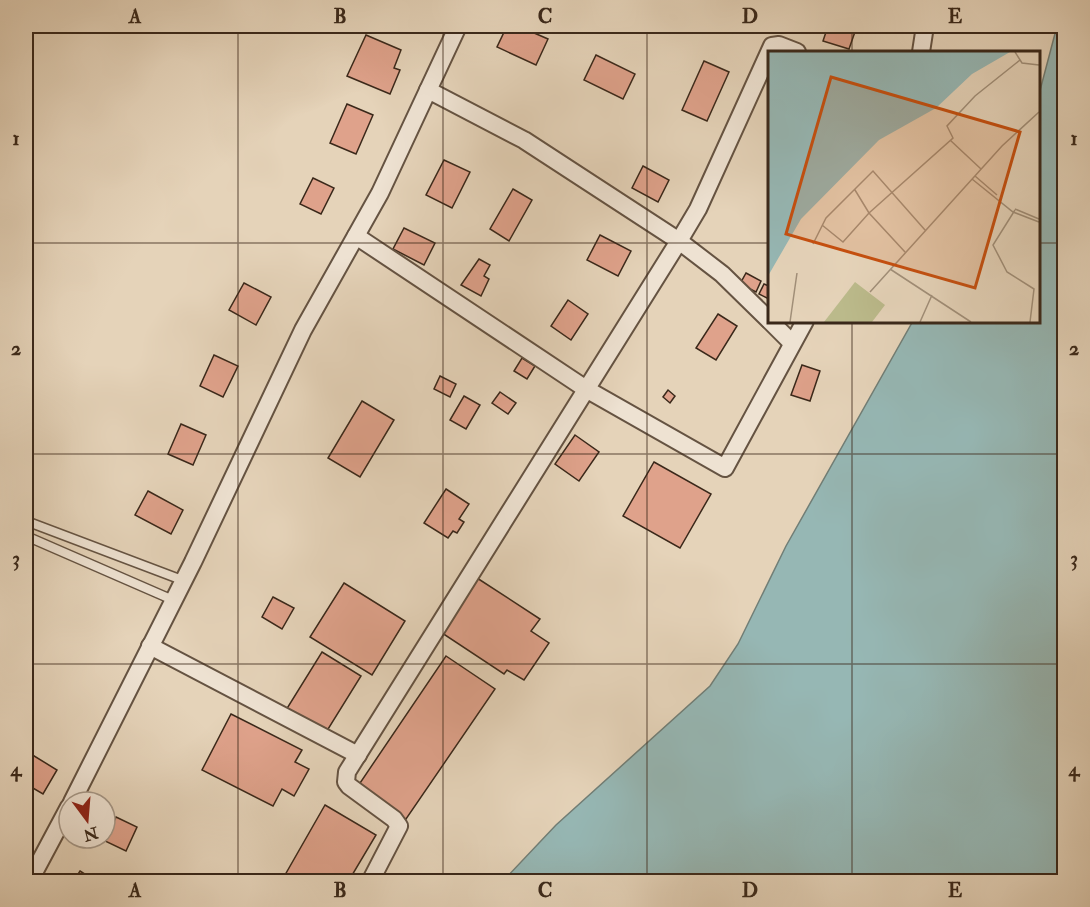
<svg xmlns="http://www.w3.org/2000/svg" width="1090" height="907" font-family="'IM FELL Double Pica',serif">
	<rect width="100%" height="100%" fill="#e5d3b9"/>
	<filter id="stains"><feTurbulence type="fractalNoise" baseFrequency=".00333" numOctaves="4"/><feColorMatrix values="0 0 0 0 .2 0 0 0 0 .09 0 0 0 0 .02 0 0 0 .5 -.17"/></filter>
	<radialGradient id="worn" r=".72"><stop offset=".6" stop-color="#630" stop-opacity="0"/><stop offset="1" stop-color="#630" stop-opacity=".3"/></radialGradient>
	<polygon fill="#96b7b4" stroke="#717e76" stroke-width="1.5" points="1057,26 1064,26 1064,881 503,881 556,825 710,686 738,644 786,546 913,321 1038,321 1038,98"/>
	<g fill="#dfa28b" stroke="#3a281a" stroke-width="1.5">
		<polygon points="507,26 518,26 548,39 536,65 497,47"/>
		<polygon points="787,26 812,26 810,32"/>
		<polygon points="828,26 857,26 849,49 823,41"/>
		<polygon points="366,35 401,50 394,68 400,70 390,94 347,76"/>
		<polygon points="596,55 635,74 623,99 584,80"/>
		<polygon points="704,61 729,72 707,121 682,110"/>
		<polygon points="347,104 373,115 356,154 330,143"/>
		<polygon points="444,160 470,172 452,208 426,195"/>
		<polygon points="643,166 669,180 658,202 632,188"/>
		<polygon points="313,178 334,188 321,214 300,204"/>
		<polygon points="513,189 532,200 509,241 490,229"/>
		<polygon points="404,228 435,243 424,265 393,249"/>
		<polygon points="600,235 631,251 618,276 587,260"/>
		<polygon points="479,259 490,265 484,276 489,279 481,296 461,285"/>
		<polygon points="746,273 761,281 756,292 740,284"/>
		<polygon points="244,283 271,297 256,325 229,310"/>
		<polygon points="764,284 769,286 769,299 759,294"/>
		<polygon points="568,300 588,314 571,340 551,326"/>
		<polygon points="718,314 737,326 716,360 696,348"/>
		<polygon points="214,355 238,366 223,397 200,386"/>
		<polygon points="522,358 535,366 527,379 514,371"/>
		<polygon points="802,365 820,371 810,401 791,395"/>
		<polygon points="440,376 456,384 450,397 434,389"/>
		<polygon points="668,390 675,396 670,403 663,397"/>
		<polygon points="500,392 516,403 508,414 492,403"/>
		<polygon points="464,396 480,405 466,429 450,420"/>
		<polygon points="362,401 394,420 360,477 328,458"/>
		<polygon points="181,424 206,435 193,465 168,454"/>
		<polygon points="575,435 599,452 579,481 555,464"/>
		<polygon points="654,462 711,494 680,548 623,516"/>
		<polygon points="446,489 469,504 459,519 464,522 457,533 453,531 448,538 424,523"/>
		<polygon points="148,491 183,510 171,534 135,515"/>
		<polygon points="477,578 540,619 531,631 549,643 524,680 507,670 504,674 442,633"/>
		<polygon points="344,583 405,621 372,675 310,637"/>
		<polygon points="273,597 294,608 282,629 262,617"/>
		<polygon points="322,652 361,676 325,734 286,710"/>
		<polygon points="446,656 495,689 406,819 358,786"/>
		<polygon points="231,714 302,750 295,762 309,769 294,796 282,789 273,806 202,770"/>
		<polygon points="26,751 57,770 43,794 26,784"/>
		<polygon points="325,805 376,835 348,882 281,882"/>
		<polygon points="116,817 137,827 126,851 105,841"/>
		<polygon points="80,871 97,882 73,882"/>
	</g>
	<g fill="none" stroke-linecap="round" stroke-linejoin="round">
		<defs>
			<g id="lane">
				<polyline points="26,521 182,580"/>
				<polyline points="26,536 173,600"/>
			</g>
			<g id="street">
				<polyline points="921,52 925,26"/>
				<polyline points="428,90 524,140 679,241 722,274 769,320"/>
				<polyline points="356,236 586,389 725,468 805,321"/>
				<polyline points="770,321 792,343"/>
				<polyline points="150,646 358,755"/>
				<polyline points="72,802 193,562 303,330 380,193 458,26"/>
				<polyline points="29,882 69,807"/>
				<polyline points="370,882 399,826 394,819 349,786 346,782 347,772 679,241 698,209 772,46 779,45 797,52"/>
			</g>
		</defs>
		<use href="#lane" stroke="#655342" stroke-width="11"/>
		<use href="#street" stroke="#655342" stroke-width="20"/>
		<use href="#lane" stroke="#eee2d2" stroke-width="8"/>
		<use href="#street" stroke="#eee2d2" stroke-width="16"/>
	</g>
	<path fill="none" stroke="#3a281a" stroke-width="1.5" stroke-opacity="0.55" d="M238 26V882M443 26V882M647 26V882M852 26V52M26 243H769M1038 243H1064M852 321V882M26 454H1064M26 664H1064"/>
	<g transform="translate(768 51)">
		<rect width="272" height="272" fill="#e5d3b9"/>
		<path d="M87 231 117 254 104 271H56Z" fill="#bbba8b"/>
		<path d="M0 1H242L204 23 168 57 111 89 33 168 0 225Z" fill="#96b7b4"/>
		<path fill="none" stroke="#a18f79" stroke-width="1.5" d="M247 1 254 12 271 14M182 89 213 118M207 125 229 144M204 128 245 161 271 171M87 139 101 162 137 201M247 158 271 168M247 159 225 194 239 221 266 238 262 271M54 174 75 191 101 162 185 87 179 75 207 45 252 9M45 193 58 167 105 120 157 179M122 218 203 271M102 241 234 95 271 61M22 271 29 222M152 271 164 244"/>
		<path fill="#c54f0f" fill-opacity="0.15" stroke="#c54f0f" stroke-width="3" d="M63 26 252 81 207 237 18 183Z"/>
		<rect width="272" height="272" fill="none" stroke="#3a281a" stroke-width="3"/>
	</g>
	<rect width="1090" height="907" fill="none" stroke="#e5d3b9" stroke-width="66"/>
	<g transform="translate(87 820) rotate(164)"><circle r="28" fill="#eee2d2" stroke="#a69888" stroke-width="1.5"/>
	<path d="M0-4.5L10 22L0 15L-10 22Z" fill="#8f2418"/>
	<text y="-9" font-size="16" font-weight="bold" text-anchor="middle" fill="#3a281a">N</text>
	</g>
	<rect x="33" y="33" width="1024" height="841" fill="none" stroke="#3a281a" stroke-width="2"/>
	<g font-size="20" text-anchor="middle" font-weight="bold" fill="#3a281a">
		<text x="135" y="23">A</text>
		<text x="340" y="23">B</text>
		<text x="545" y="23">C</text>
		<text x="750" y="23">D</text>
		<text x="955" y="23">E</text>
		<text x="16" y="145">1</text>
		<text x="1074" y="145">1</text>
		<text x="16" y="355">2</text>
		<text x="1074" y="355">2</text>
		<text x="16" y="565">3</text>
		<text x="1074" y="565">3</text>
		<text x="16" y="776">4</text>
		<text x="1074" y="776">4</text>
		<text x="135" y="897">A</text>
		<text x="340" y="897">B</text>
		<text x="545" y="897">C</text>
		<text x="750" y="897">D</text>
		<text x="955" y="897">E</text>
	</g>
	<rect width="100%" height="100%" filter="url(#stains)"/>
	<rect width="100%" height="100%" fill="url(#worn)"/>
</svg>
